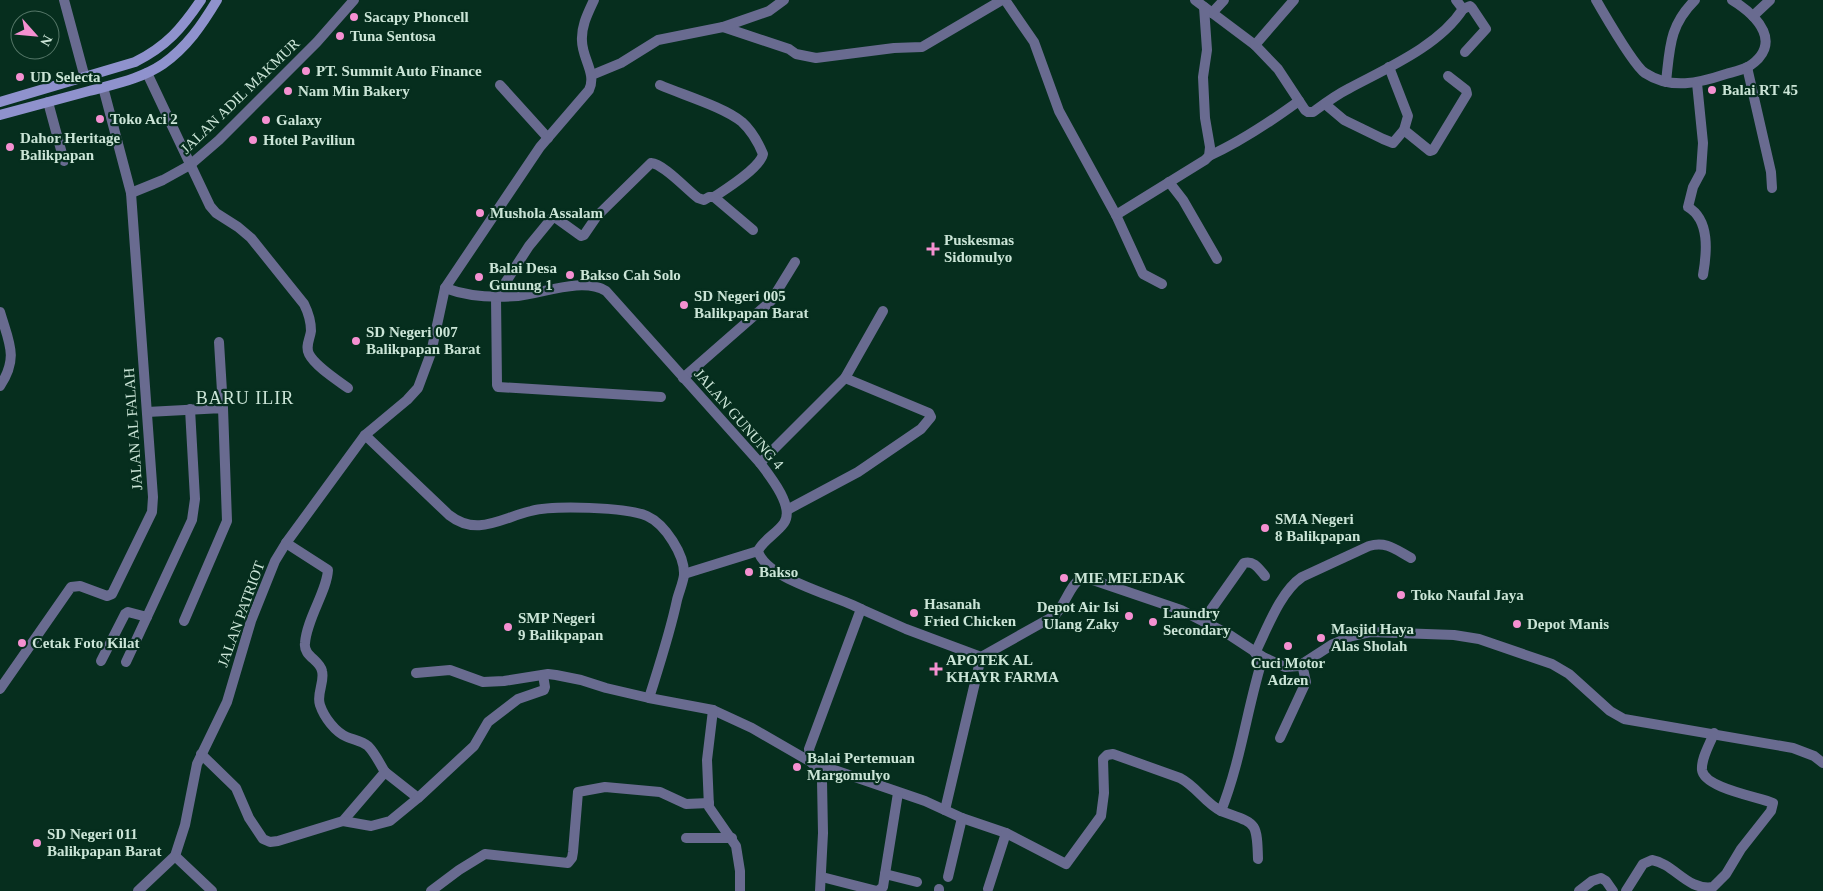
<svg xmlns="http://www.w3.org/2000/svg" width="1823" height="891" font-family="'Times New Roman',serif">
	<rect width="100%" height="100%" fill="#062e1e"/>
	<g fill="none" stroke-linecap="round" stroke-linejoin="round">
		<g stroke="#696b90" stroke-width="10">
			<polyline points="64,0 85,78"/>
			<polyline points="1005,0 1034,42 1059,111 1116,215 1143,274 1162,284"/>
			<path d="M1195 0 1255 45 1278 69 1305 110 1308 112H1313C1324 104 1336 95 1348 89 1387 68 1439 46 1463 9L1456 0"/>
			<path d="M1596 0C1605 15 1633 65 1645 73 1671 90 1699 83 1726 74 1733 72 1742 70 1748 67 1784 44 1758 16 1732 0"/>
			<polyline points="1463,9 1470,6 1472,8 1486,29 1465,52"/>
			<polyline points="1212,13 1224,0"/>
			<polyline points="1753,16 1770,0"/>
			<polyline points="723,27 789,49 796,54 816,58 894,48 922,47 1002,0"/>
			<polyline points="1255,45 1294,0"/>
			<polyline points="1747,67 1771,172 1772,188"/>
			<path d="M147 73 210 206 216 213 238 227 251 238 304 304C308 312 311 321 311 331 310 339 305 346 309 354 315 366 337 380 348 388"/>
			<polyline points="592,75 621,63 658,40 723,27 769,11 784,0"/>
			<path d="M1666 82C1670 47 1669 26 1695 0"/>
			<path d="M1697 83 1703 143 1701 172 1693 187 1688 207C1710 220 1707 252 1703 275"/>
			<polyline points="500,85 548,138"/>
			<path d="M660 85C683 95 724 107 742 122 752 131 758 142 763 154 760 168 726 189 714 197"/>
			<polyline points="48,102 64,161"/>
			<polyline points="1325,104 1344,120 1383,139 1393,143 1404,130 1408,116 1389,67"/>
			<polyline points="1404,130 1430,151 1433,150 1467,94 1466,90 1448,76"/>
			<path d="M1209 156C1242 141 1270 122 1299 101"/>
			<polyline points="1169,182 1183,200 1217,259"/>
			<polyline points="131,193 163,180 190,165 219,140 317,42 354,0"/>
			<polyline points="1116,215 1205,160 1209,156 1210,147 1205,118 1203,77 1207,50 1204,7"/>
			<path d="M0 312C9 343 19 357 0 386"/>
			<polyline points="219,342 223,408"/>
			<polyline points="683,378 771,301 795,262"/>
			<path d="M661 397 498 387 497 385 496 297 529 246 552 218H556L581 236 584 235 597 216 651 163C664 164 686 189 698 198L704 200 709 197H714L753 230"/>
			<polyline points="147,412 223,408 227,521 184,621"/>
			<path d="M365 435 449 515C477 537 501 518 531 511 553 505 626 507 647 516 665 524 685 555 684 575 683 583 679 592 677 600 670 633 659 666 649 698"/>
			<polyline points="760,463 845,378 883,311"/>
			<polyline points="787,510 858,472 921,429 931,417 929,413 845,378"/>
			<path d="M286 543 328 570C327 591 307 618 305 643 303 656 320 660 322 671 325 682 316 694 320 705 324 717 335 732 347 737 354 740 362 741 368 746 375 753 380 764 385 772"/>
			<polyline points="684,574 758,551"/>
			<path d="M861 609 906 629 981 657 1054 616C1065 606 1071 581 1084 577L1181 610 1228 634 1263 657 1285 667 1299 666 1333 644 1352 636 1370 632 1454 635 1479 639 1552 664 1569 674 1610 711 1624 719 1793 748 1814 756 1823 763"/>
			<path d="M1203 621 1244 563C1254 560 1259 569 1265 576"/>
			<path d="M1255 653C1267 629 1280 592 1302 577L1369 546C1387 541 1396 550 1411 558"/>
			<polyline points="101,661 125,614 128,612 147,617"/>
			<polyline points="126,662 192,520 195,499 190,409"/>
			<path d="M416 673 450 670 483 682 504 681 548 674 556 675 581 680 606 688 649 698 713 710 752 728 811 762 925 801 962 818 1006 833 1066 864 1101 816 1104 793 1103 759 1107 755 1113 754 1180 778C1196 786 1205 803 1221 811 1241 761 1247 708 1263 657"/>
			<polyline points="0,689 71,587 80,586 107,596 112,594 152,512 153,497 131,193 103,87"/>
			<polyline points="713,710 707,760 709,807 736,846 740,871 740,891"/>
			<polyline points="1280,738 1306,682 1302,664"/>
			<polyline points="201,754 236,788 249,818 263,839 270,842 278,841 343,821 385,772 418,798"/>
			<polyline points="945,810 981,657"/>
			<path d="M1221 811C1256 824 1257 820 1258 859"/>
			<polyline points="343,821 371,826 390,821 418,798 474,746 488,722 518,699 544,690 545,687 543,675"/>
			<polyline points="686,838 732,838"/>
			<polyline points="175,856 212,891"/>
			<polyline points="885,874 898,793"/>
			<polyline points="822,877 877,891"/>
			<polyline points="948,877 962,818"/>
			<polyline points="988,889 1006,833"/>
			<polyline points="138,891 175,856 185,825 197,764 227,702 251,621 275,561 286,543 365,435 407,400 418,388 431,353 445,288"/>
			<polyline points="431,891 459,870 485,854 568,863 572,858 573,852 578,792 605,787 660,792 686,804 709,803"/>
			<polyline points="878,891 883,887 885,874 917,882"/>
			<polyline points="939,891 939,889"/>
			<polyline points="1579,891 1592,881 1601,878 1606,881 1613,891"/>
			<path d="M1626 891 1643 864 1652 860C1675 864 1687 891 1713 887L1726 874 1741 849 1771 811 1773 803C1759 797 1704 788 1702 770 1701 758 1710 744 1714 733"/>
		</g>
		<path stroke="#696b90" stroke-width="10" d="M594 0C588 13 581 26 582 41 582 58 597 74 589 90L540 147 445 288C469 297 493 298 518 296 544 293 583 277 606 291L760 463C770 476 795 507 784 523 777 533 765 539 759 549L758 551C766 579 835 595 861 609L809 749 811 762 819 771 822 781 823 833 820 891"/>
		<g stroke="#8f92cd" stroke-width="10">
			<path d="M0 102 135 62C167 46 182 28 201 0"/>
			<path d="M0 115C30 107 59 99 89 91 114 84 141 79 163 64 187 47 202 25 217 0"/>
		</g>
	</g>
	<g fill="#f590d1" stroke="#062e1e" stroke-width="2">
		<circle cx="354" cy="17" r="5"/>
		<circle cx="340" cy="36" r="5"/>
		<circle cx="306" cy="71" r="5"/>
		<circle cx="20" cy="77" r="5"/>
		<circle cx="1712" cy="90" r="5"/>
		<circle cx="288" cy="91" r="5"/>
		<circle cx="100" cy="119" r="5"/>
		<circle cx="266" cy="120" r="5"/>
		<circle cx="253" cy="140" r="5"/>
		<circle cx="10" cy="147" r="5"/>
		<circle cx="480" cy="213" r="5"/>
		<path d="M930.5 241.5h5v5h5v5h-5v5h-5v-5h-5v-5h5z"/>
		<circle cx="570" cy="275" r="5"/>
		<circle cx="479" cy="277" r="5"/>
		<circle cx="684" cy="305" r="5"/>
		<circle cx="356" cy="341" r="5"/>
		<circle cx="1265" cy="528" r="5"/>
		<circle cx="749" cy="572" r="5"/>
		<circle cx="1064" cy="578" r="5"/>
		<circle cx="1401" cy="595" r="5"/>
		<circle cx="914" cy="613" r="5"/>
		<circle cx="1129" cy="616" r="5"/>
		<circle cx="1153" cy="622" r="5"/>
		<circle cx="1517" cy="624" r="5"/>
		<circle cx="508" cy="627" r="5"/>
		<circle cx="1321" cy="638" r="5"/>
		<circle cx="22" cy="643" r="5"/>
		<circle cx="1288" cy="646" r="5"/>
		<path d="M933.5 661.5h5v5h5v5h-5v5h-5v-5h-5v-5h5z"/>
		<circle cx="797" cy="767" r="5"/>
		<circle cx="37" cy="843" r="5"/>
	</g>
	<g text-anchor="middle" dominant-baseline="central" stroke-width="4.5" stroke-linejoin="round" paint-order="stroke">
		<g font-size="15" font-weight="bold" fill="#cbe5d7" stroke="#062e1e" text-anchor="start">
			<text x="364" y="17">Sacapy Phoncell</text>
			<text x="350" y="36">Tuna Sentosa</text>
			<text x="316" y="71">PT. Summit Auto Finance</text>
			<text x="30" y="77">UD Selecta</text>
			<text x="1722" y="90">Balai RT 45</text>
			<text x="298" y="91">Nam Min Bakery</text>
			<text x="110" y="119">Toko Aci 2</text>
			<text x="276" y="120">Galaxy</text>
			<text x="20" y="138">Dahor Heritage<tspan x="20" dy="17">Balikpapan</tspan></text>
			<text x="263" y="140">Hotel Paviliun</text>
			<text x="490" y="213">Mushola Assalam</text>
			<text x="944" y="240">Puskesmas<tspan x="944" dy="17">Sidomulyo</tspan></text>
			<text x="489" y="268">Balai Desa<tspan x="489" dy="17">Gunung 1</tspan></text>
			<text x="580" y="275">Bakso Cah Solo</text>
			<text x="694" y="296">SD Negeri 005<tspan x="694" dy="17">Balikpapan Barat</tspan></text>
			<text x="366" y="332">SD Negeri 007<tspan x="366" dy="17">Balikpapan Barat</tspan></text>
			<text x="1275" y="519">SMA Negeri<tspan x="1275" dy="17">8 Balikpapan</tspan></text>
			<text x="759" y="572">Bakso</text>
			<text x="1074" y="578">MIE MELEDAK</text>
			<text x="1411" y="595">Toko Naufal Jaya</text>
			<text x="924" y="604">Hasanah<tspan x="924" dy="17">Fried Chicken</tspan></text>
			<text x="1119" y="607" text-anchor="end">Depot Air Isi<tspan x="1119" dy="17">Ulang Zaky</tspan></text>
			<text x="1163" y="613">Laundry<tspan x="1163" dy="17">Secondary</tspan></text>
			<text x="518" y="618">SMP Negeri<tspan x="518" dy="17">9 Balikpapan</tspan></text>
			<text x="1527" y="624">Depot Manis</text>
			<text x="1331" y="629">Masjid Haya<tspan x="1331" dy="17">Alas Sholah</tspan></text>
			<text x="32" y="643">Cetak Foto Kilat</text>
			<text x="946" y="660">APOTEK AL<tspan x="946" dy="17">KHAYR FARMA</tspan></text>
			<text x="1288" y="663" text-anchor="middle">Cuci Motor<tspan x="1288" dy="17">Adzen</tspan></text>
			<text x="807" y="758">Balai Pertemuan<tspan x="807" dy="17">Margomulyo</tspan></text>
			<text x="47" y="834">SD Negeri 011<tspan x="47" dy="17">Balikpapan Barat</tspan></text>
		</g>
		<g font-size="15" fill="#cbe5d7" stroke="#062e1e">
			<text transform="translate(240 96) rotate(-44)">JALAN ADIL MAKMUR</text>
			<text transform="translate(739 419) rotate(49)">JALAN GUNUNG 4</text>
			<text transform="translate(133 429) rotate(-94)">JALAN AL FALAH</text>
			<text transform="translate(241 614) rotate(-70)">JALAN PATRIOT</text>
		</g>
		<g font-size="18" letter-spacing="1" fill="#cbe5d7" stroke="#062e1e">
			<text x="245" y="398">BARU ILIR</text>
		</g>
	</g>
	<g transform="translate(35 35) rotate(117)"><circle r="24" fill="#062e1e" stroke="#557768"/>
	<path d="M0-4L9 19L0 12L-9 19Z" fill="#f590d1"/>
	<text y="-8" font-size="14" font-weight="bold" text-anchor="middle" fill="#cbe5d7">N</text>
	</g>
</svg>
